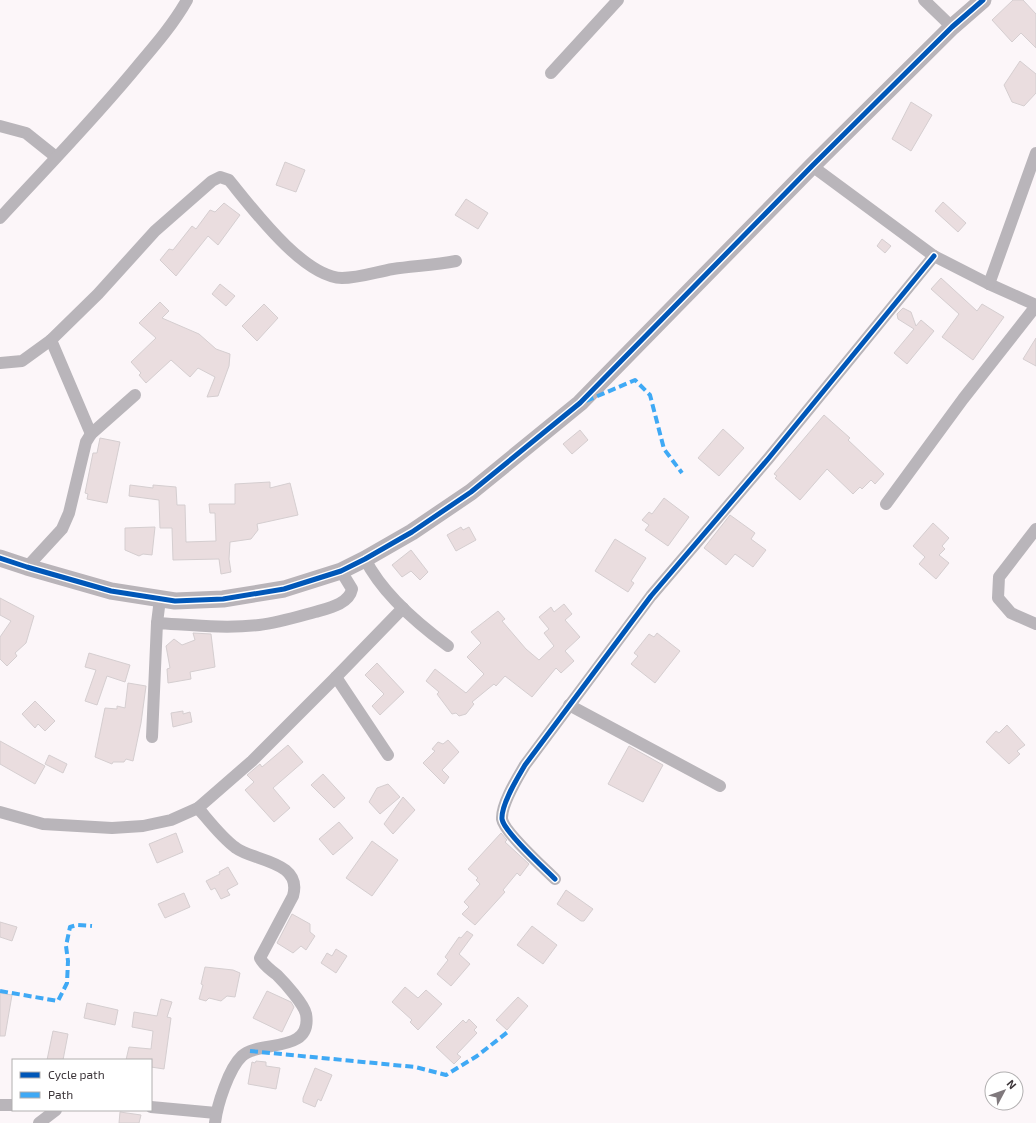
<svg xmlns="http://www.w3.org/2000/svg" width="1036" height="1123" font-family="'Exo 2',sans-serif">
	<rect width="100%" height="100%" fill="#fcf6f9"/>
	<g fill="#eadddf" stroke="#d5ced0">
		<polygon points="1013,0 1023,0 1036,14 1036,48 1021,33 1012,42 992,20"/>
		<polygon points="1020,61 1036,74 1036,93 1024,106 1012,102 1004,85"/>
		<polygon points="911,102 932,115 911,151 892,139"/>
		<polygon points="285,162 305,170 296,192 276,185"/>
		<polygon points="466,199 488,213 478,229 455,215"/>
		<polygon points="943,202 966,223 958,232 935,211"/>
		<polygon points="224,203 240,215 218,245 208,236 176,276 160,260 169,249 173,250 192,226 196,229 210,210 215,212"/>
		<polygon points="882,239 891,246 885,253 877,246"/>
		<polygon points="941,278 977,311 982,304 1004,317 973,360 942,337 959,314 931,289"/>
		<polygon points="220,284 235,296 226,306 212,294"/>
		<polygon points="160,302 169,311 162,318 199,334 216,349 230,354 229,366 218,396 207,397 215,377 198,368 190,377 171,360 146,383 139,375 141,373 131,362 156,338 139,323"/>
		<polygon points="264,304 278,318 257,341 242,326"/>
		<polygon points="903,308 911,312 916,326 921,320 934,331 907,364 894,353 914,329 898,319 897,314"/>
		<polygon points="1036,338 1036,366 1023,359"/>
		<polygon points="824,415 850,438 848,440 884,474 875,484 871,480 862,489 860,487 853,494 827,469 800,500 775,478 777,476 774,474"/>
		<polygon points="723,429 744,448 719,476 698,458"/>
		<polygon points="580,430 588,440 572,454 563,444"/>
		<polygon points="100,438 120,442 107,503 87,499 88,494 85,493 93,453 97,453"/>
		<polygon points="270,482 270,488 290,483 298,515 257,524 258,530 251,539 230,542 229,559 231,572 221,574 219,559 173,560 172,528 160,528 159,500 129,496 130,485 153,488 153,485 176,487 177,505 185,505 186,542 216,541 215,513 210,513 209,504 235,504 235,484"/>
		<polygon points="664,498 689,517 668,546 645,530 649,525 642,520 649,512 652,514"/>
		<polygon points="730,515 755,533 751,539 766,550 753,567 735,554 726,565 704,548"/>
		<polygon points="933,523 949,538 942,546 945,549 939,555 949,563 936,579 919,564 925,557 913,546"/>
		<polygon points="155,527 152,555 143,554 139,556 125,550 125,528"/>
		<polygon points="461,527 463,530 469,527 476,540 456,551 447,535"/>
		<polygon points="615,539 646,558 631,581 634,583 628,592 595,571"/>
		<polygon points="411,550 428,572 420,580 411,571 402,577 392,565"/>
		<polygon points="0,598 34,616 26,643 15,653 17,656 7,666 0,659 0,637 11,621 0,615"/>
		<polygon points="564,604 572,614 565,620 580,637 565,651 574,661 561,673 556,668 532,697 505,676 496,686 494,684 472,702 474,704 466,714 459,716 456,713 452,714 437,694 439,692 426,681 435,669 466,693 484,674 467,657 481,643 471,632 498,611 505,619 502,621 526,649 539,660 554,646 544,633 549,629 539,617 551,607 554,612"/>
		<polygon points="193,633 211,634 215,667 190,672 191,679 168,683 167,669 170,668 166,646 174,639 182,645 195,640"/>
		<polygon points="657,633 680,651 655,683 631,664 638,656 634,653 649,634 654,637"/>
		<polygon points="89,653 130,665 125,682 107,676 97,705 85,701 96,670 85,667"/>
		<polygon points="377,663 404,692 380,715 372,706 384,694 365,675"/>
		<polygon points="128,683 146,686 141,723 133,761 126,759 124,762 113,762 112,764 95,757 105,708 117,709 117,706 125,708"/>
		<polygon points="35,701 55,721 45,731 38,724 35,728 22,714"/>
		<polygon points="183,711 183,714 190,712 192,722 173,727 171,713"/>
		<polygon points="1007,725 1025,745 1017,751 1020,754 1009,764 986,742 996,731 999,733"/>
		<polygon points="448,740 459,752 442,770 449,777 444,784 423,763 435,751 432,749 438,742 443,744"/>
		<polygon points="0,741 45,766 35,784 0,764"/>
		<polygon points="288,745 303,762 273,788 290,808 274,822 245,790 254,782 247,775 260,764 262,767"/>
		<polygon points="629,746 663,765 643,802 608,784"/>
		<polygon points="49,755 67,764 63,773 45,764"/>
		<polygon points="323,774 345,798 334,808 311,785"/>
		<polygon points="388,784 400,797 380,814 369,802 377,788"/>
		<polygon points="403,797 415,810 393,834 384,824"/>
		<polygon points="339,822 353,838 333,855 319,839"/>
		<polygon points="176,833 183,852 157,863 149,844"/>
		<polygon points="501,833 507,840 505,842 529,864 520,876 517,873 503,890 505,892 475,925 462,914 469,907 464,902 480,884 476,880 478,878 468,869"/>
		<polygon points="372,841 398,860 372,896 346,878"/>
		<polygon points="228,867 238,884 227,890 230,895 221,899 215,888 211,890 206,881 220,874 219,872"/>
		<polygon points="566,890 593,909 584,921 581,921 557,904"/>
		<polygon points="184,893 190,907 165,918 158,904"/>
		<polygon points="292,914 310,924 310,932 315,936 306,950 301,946 293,953 277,943"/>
		<polygon points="0,922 17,927 12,941 0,937"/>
		<polygon points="532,926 557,945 543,964 517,945"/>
		<polygon points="467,931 473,935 459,954 470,964 451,986 437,974 448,960 445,957 459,937 461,938"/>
		<polygon points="336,949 347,956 336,973 321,963 327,953 332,956"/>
		<polygon points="205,967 233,970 240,973 235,997 227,996 221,1001 209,998 206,1001 199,999 203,985 201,984"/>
		<polygon points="405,987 418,998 426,990 442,1004 418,1030 410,1022 412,1020 392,1002"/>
		<polygon points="267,991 291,1002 294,1007 282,1032 253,1018"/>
		<polygon points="0,993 12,995 5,1036 0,1036"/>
		<polygon points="518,997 528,1006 507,1030 496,1020"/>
		<polygon points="161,999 172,1002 167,1017 171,1018 164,1069 151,1067 151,1060 126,1060 129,1047 151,1049 153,1031 132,1027 134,1012 157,1016"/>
		<polygon points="87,1003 118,1010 115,1025 84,1018"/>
		<polygon points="469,1019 477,1027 474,1030 477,1033 457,1054 461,1057 454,1064 436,1047 463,1020 466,1023"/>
		<polygon points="53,1031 68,1034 63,1060 47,1060"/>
		<polygon points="256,1061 266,1062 266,1066 280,1068 276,1089 248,1084 252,1062 255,1063"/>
		<polygon points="315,1068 332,1075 321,1101 318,1099 315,1107 303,1102 303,1098"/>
		<polygon points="120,1112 141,1115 139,1123 119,1123"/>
	</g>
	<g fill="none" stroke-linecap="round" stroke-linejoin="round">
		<g stroke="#b9b5ba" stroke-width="12">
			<polyline points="924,0 952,27"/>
			<polyline points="551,73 618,0"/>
			<polyline points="0,126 26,133 56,157"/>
			<polyline points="812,166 934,256 989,284 1036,305"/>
			<path d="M0 218C47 167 96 117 140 63 157 43 174 23 187 0"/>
			<polyline points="989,284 1036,153"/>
			<polyline points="51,340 91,434"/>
			<path d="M0 363 22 361 51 340 98 294 155 231 212 181 220 177 229 180C252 208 303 277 342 278 359 278 376 272 393 269 414 266 435 265 456 261"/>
			<polyline points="886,504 963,399 1036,306"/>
			<polyline points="1036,529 999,577 998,598 1011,613 1036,624"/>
			<path d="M365 559C382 593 418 624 448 646"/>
			<polyline points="27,567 62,529 69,513 86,442 91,434 135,395"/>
			<polyline points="157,623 160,599"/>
			<polyline points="336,677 403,608"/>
			<polyline points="569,705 720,786"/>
			<path d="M152 737 157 623C191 625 225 629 259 625 278 623 297 617 315 612 329 608 349 604 352 589L341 571"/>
			<polyline points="0,812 43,824 112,828 143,826 171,820 198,808"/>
			<path d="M555 879C544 868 504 832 502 819 501 804 518 777 525 765L651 596 768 459 934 256"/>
			<polyline points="0,1105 13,1105"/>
			<polyline points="151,1107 216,1113"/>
			<polyline points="39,1123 56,1110"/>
			<path d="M215 1123C217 1105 229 1068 242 1056 259 1040 313 1054 306 1014 304 1004 284 982 277 975 270 969 264 966 260 958L293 896C303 861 253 861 236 848 222 838 210 822 198 808L252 761 336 677 388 755"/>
		</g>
		<polyline stroke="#b9b4b9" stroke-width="17" points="0,558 27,567 111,591 175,601 223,599 284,589 341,571 365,559 412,532 471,492 580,403 812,166 952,27 983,0"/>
		<g stroke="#3fa9f5" stroke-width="4" stroke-dasharray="8 4" stroke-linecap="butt">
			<polyline points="586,401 635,380 650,395 664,449 682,473"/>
			<polyline points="0,991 58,1001 67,983 68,961 66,946 70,927 77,925 92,926"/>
			<polyline points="250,1051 415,1067 446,1075 477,1056 509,1031"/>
		</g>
		<defs>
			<g id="cycleway">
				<polyline points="0,558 27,567 111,591 175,601 223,599 284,589 341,571 365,559 412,532 471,492 580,403 812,166 952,27 983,0"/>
				<path d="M555 879C544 868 504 832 502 819 501 804 518 777 525 765L651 596 768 459 934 256"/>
			</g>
		</defs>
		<use href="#cycleway" stroke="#fff" stroke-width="8"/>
		<use href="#cycleway" stroke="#0057b8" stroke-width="5"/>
	</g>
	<rect x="12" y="1059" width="140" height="52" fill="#ffffff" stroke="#b1afb0"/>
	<rect x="20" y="1072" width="20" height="6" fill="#0057b8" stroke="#b1afb0"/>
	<text x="48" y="1079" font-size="12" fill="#3d363a">Cycle path</text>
	<rect x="20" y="1092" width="20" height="6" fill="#3fa9f5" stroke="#b1afb0"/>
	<text x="48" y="1099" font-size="12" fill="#3d363a">Path</text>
	<g transform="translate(1004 1091) rotate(49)"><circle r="19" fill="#ffffff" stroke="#b1afb0"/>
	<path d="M0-3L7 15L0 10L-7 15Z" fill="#80797d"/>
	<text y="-6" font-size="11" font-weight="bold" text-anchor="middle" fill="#3d363a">N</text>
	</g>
</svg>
